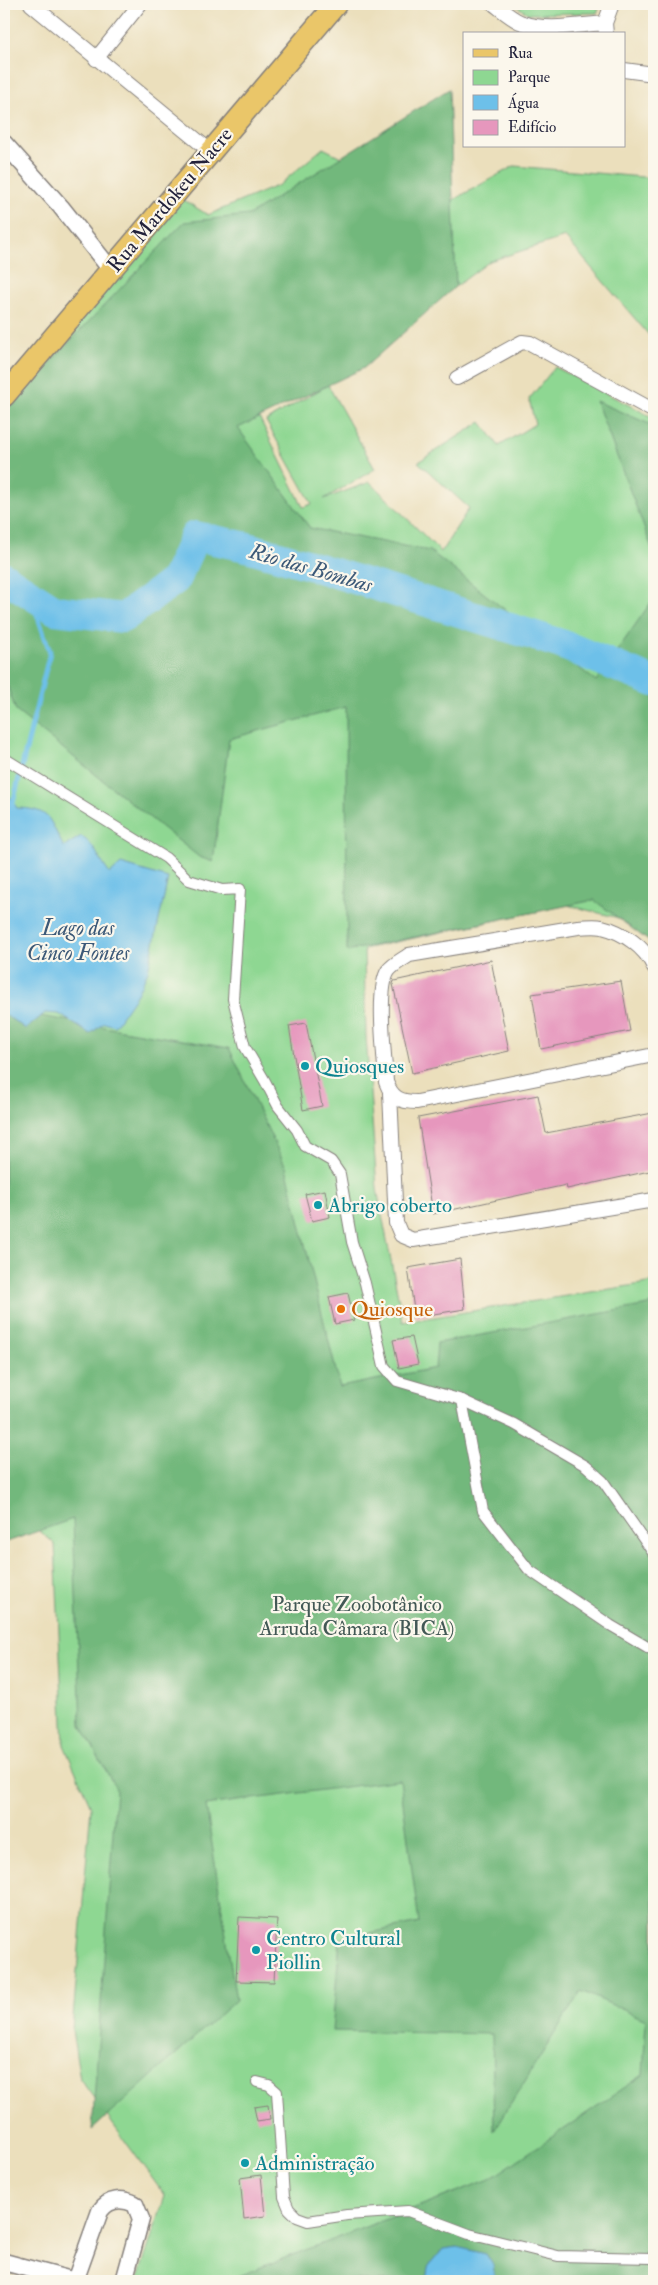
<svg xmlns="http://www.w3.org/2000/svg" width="658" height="2285" font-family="'IM FELL Double Pica',serif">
	<rect width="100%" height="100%" fill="#fbf7ec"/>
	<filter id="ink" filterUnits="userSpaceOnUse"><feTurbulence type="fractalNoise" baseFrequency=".02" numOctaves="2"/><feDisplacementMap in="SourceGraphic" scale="10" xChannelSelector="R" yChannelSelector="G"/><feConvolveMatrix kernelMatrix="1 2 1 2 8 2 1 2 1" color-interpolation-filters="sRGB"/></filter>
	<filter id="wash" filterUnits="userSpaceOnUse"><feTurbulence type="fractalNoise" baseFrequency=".0096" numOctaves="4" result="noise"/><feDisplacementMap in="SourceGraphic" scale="20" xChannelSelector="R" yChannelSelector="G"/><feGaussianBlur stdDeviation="1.12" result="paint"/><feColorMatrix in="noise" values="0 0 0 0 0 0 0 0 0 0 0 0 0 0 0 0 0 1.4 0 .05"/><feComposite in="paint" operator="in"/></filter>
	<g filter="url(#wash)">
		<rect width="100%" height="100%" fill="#ebdfbc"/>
		<g fill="#8ed792" stroke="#587c66">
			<polygon points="513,4 601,4 597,13 529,14"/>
			<polygon points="323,148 361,167 358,253 514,166 654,178 654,341 565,237 490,261 334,377 259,417 303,507 312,504 266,421 328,385 375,469 324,499 370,482 441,552 469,508 418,462 481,422 499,446 535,424 529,399 555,367 654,418 654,945 619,918 567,905 364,949 366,1036 377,1189 403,1322 654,1282 654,2281 137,2281 165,2196 80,2079 72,2030 91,1807 64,1745 55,1544 4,1501 4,400 179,197 208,215 279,185"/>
		</g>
		<g fill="#72b87c" stroke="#4a6d5c">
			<polygon points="449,89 456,286 364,368 238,428 310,528 430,551 596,681 654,598 654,945 594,900 347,951 346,707 229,739 213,862 199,857 16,711 4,676 4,410 184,222 249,215"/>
			<polygon points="596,401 654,426 654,554"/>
			<polygon points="4,1010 229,1048 286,1167 340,1387 435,1368 437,1343 654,1304 654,2281 225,2281 490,2179 643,2075 646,2020 581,1991 494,2131 492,2034 332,2031 340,1939 419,1923 400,1780 206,1805 236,2000 92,2130 116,1789 81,1725 73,1519 4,1543"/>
		</g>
		<g fill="#6dc0e9" stroke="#487192">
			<path d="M4 788 17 808C53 809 48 820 64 847L81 836C97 847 98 859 110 874L121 864 168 878 148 971 137 994 115 1026 104 1023 90 1034 59 1014 45 1013 26 1029 4 1014Z"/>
			<polygon points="457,2247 486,2254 493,2265 495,2281 426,2281 428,2267 443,2249"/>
		</g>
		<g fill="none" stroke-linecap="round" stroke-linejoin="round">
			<polyline stroke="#6dc0e9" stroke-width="5" points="12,807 50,652 30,594"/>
			<polyline stroke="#6dc0e9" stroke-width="30" points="4,577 55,610 123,618 175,580 195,536 247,547 303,563 561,644 654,682"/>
		</g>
		<g id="blocks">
			<g fill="#e697bd">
				<polygon points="491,960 509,1051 412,1073 393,984 394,981"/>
				<polygon points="621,981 630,1031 541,1049 532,994"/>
				<polygon points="306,1023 322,1106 303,1110 289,1026"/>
				<polygon points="538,1095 546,1133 653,1113 654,1170 567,1189 566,1185 433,1214 418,1118"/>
				<polygon points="325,1190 330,1217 312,1221 305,1194"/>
				<polygon points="460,1259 465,1309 415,1317 408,1268"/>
				<polygon points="348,1293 354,1320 335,1324 329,1297"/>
				<polygon points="412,1337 418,1364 399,1368 393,1340"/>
				<polygon points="239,1917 277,1919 274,1982 236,1981"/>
				<polygon points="268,2105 270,2119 257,2121 254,2107"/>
				<polygon points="261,2175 265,2216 244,2219 240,2178"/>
			</g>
		</g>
	</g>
	<g filter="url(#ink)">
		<use href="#blocks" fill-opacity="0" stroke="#86807c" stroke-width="1"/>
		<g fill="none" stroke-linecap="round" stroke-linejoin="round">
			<defs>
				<g id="pedestrian">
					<polyline points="4,758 166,858 189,880 222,890 240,889 233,999 245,1047 265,1081 278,1106 297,1130 305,1146 331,1161 340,1174 352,1242 365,1283 384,1366 397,1381 462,1400 514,1424 586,1466 603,1481 654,1554"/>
					<polyline points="462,1400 483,1511 529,1570 610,1625 654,1651"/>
					<polyline points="257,2082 269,2085 277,2092 284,2197 289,2209 297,2217 308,2221 347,2215 408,2211 469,2234 558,2256 652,2258 654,2256"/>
				</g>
				<g id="minor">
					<polyline points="31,4 210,151"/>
					<path d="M494 4C502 10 511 18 520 22 545 32 578 25 605 23"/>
					<polyline points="606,34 605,23 612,4"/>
					<polyline points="96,59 140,4"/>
					<polyline points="624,70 654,74"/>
					<polyline points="457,378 522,342 530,343 654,411"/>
					<path d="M654 967C645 947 623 932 602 927 594 925 585 927 578 927L409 955C402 960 393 964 388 971 376 990 385 1059 386 1082 392 1098 400 1102 417 1102L654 1055"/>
					<polyline points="390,1093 396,1223 401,1235 413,1240 654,1200"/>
				</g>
				<g id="tertiary">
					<polyline points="4,143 61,207 112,271"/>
					<polyline points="4,2262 75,2281"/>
					<path d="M75 2281 100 2211C109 2198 122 2198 135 2204L141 2219 124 2281"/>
				</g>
				<polyline id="primary" points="4,396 336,4"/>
			</defs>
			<use href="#pedestrian" stroke="#86807c" stroke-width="12"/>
			<use href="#minor" stroke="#86807c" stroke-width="16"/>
			<use href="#tertiary" stroke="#86807c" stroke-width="19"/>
			<use href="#primary" stroke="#86807c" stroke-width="24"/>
			<use href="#pedestrian" stroke="#fff" stroke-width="10"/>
			<use href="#minor" stroke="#fff" stroke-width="14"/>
			<use href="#tertiary" stroke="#fff" stroke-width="16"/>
			<use href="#primary" stroke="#eac669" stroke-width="21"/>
		</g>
	</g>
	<g fill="#0f9aa8" stroke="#fbf7ec" stroke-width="2">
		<circle cx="305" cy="1066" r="5"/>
		<circle cx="318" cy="1205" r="5"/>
		<circle cx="256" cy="1950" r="5"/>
		<circle cx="245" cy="2163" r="5"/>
	</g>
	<circle fill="#e8710a" stroke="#fbf7ec" stroke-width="2" cx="341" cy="1309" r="5"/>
	<g text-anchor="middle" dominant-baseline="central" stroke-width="4.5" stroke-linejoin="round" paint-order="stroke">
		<g font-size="21" fill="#22223b" stroke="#fbf7ec">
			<text transform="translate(170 200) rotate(-50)">Rua Mardokeu Nacre</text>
		</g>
		<g font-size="21" fill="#0d838f" stroke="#fbf7ec" text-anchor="start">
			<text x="315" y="1066">Quiosques</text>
			<text x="328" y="1205">Abrigo coberto</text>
			<text x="266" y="1938">Centro Cultural<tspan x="266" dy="24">Piollin</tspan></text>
			<text x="255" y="2163">Administração</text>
		</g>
		<g font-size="21" fill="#c56008" stroke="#fbf7ec" text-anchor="start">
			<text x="351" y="1309">Quiosque</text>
		</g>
		<g font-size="21" fill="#425855" stroke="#fbf7ec">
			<text x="357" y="1604">Parque Zoobotânico<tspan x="357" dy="24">Arruda Câmara (BICA)</tspan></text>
		</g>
		<g font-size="22" font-style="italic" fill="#3c5978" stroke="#fbf7ec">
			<text transform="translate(311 568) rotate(16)">Rio das Bombas</text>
			<text x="78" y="928">Lago das<tspan x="78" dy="25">Cinco Fontes</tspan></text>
		</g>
	</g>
	<rect width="658" height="2285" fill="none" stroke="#fbf7ec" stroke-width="20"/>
	<rect x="463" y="32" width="162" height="115" fill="#fbf7ec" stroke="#a4a2a5"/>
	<rect x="473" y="49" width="25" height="8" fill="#eac669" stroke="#a4a2a5"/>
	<text x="508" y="58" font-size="15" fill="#22223b">Rua</text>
	<rect x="473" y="70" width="25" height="15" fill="#8ed792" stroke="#a4a2a5"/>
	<text x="508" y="82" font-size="15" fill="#22223b">Parque</text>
	<rect x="473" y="95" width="25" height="15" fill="#6dc0e9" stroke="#a4a2a5"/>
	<text x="508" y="108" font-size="15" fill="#22223b">Água</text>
	<rect x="473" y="120" width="25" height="15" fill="#e697bd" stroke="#a4a2a5"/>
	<text x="508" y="132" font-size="15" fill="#22223b">Edifício</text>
</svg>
